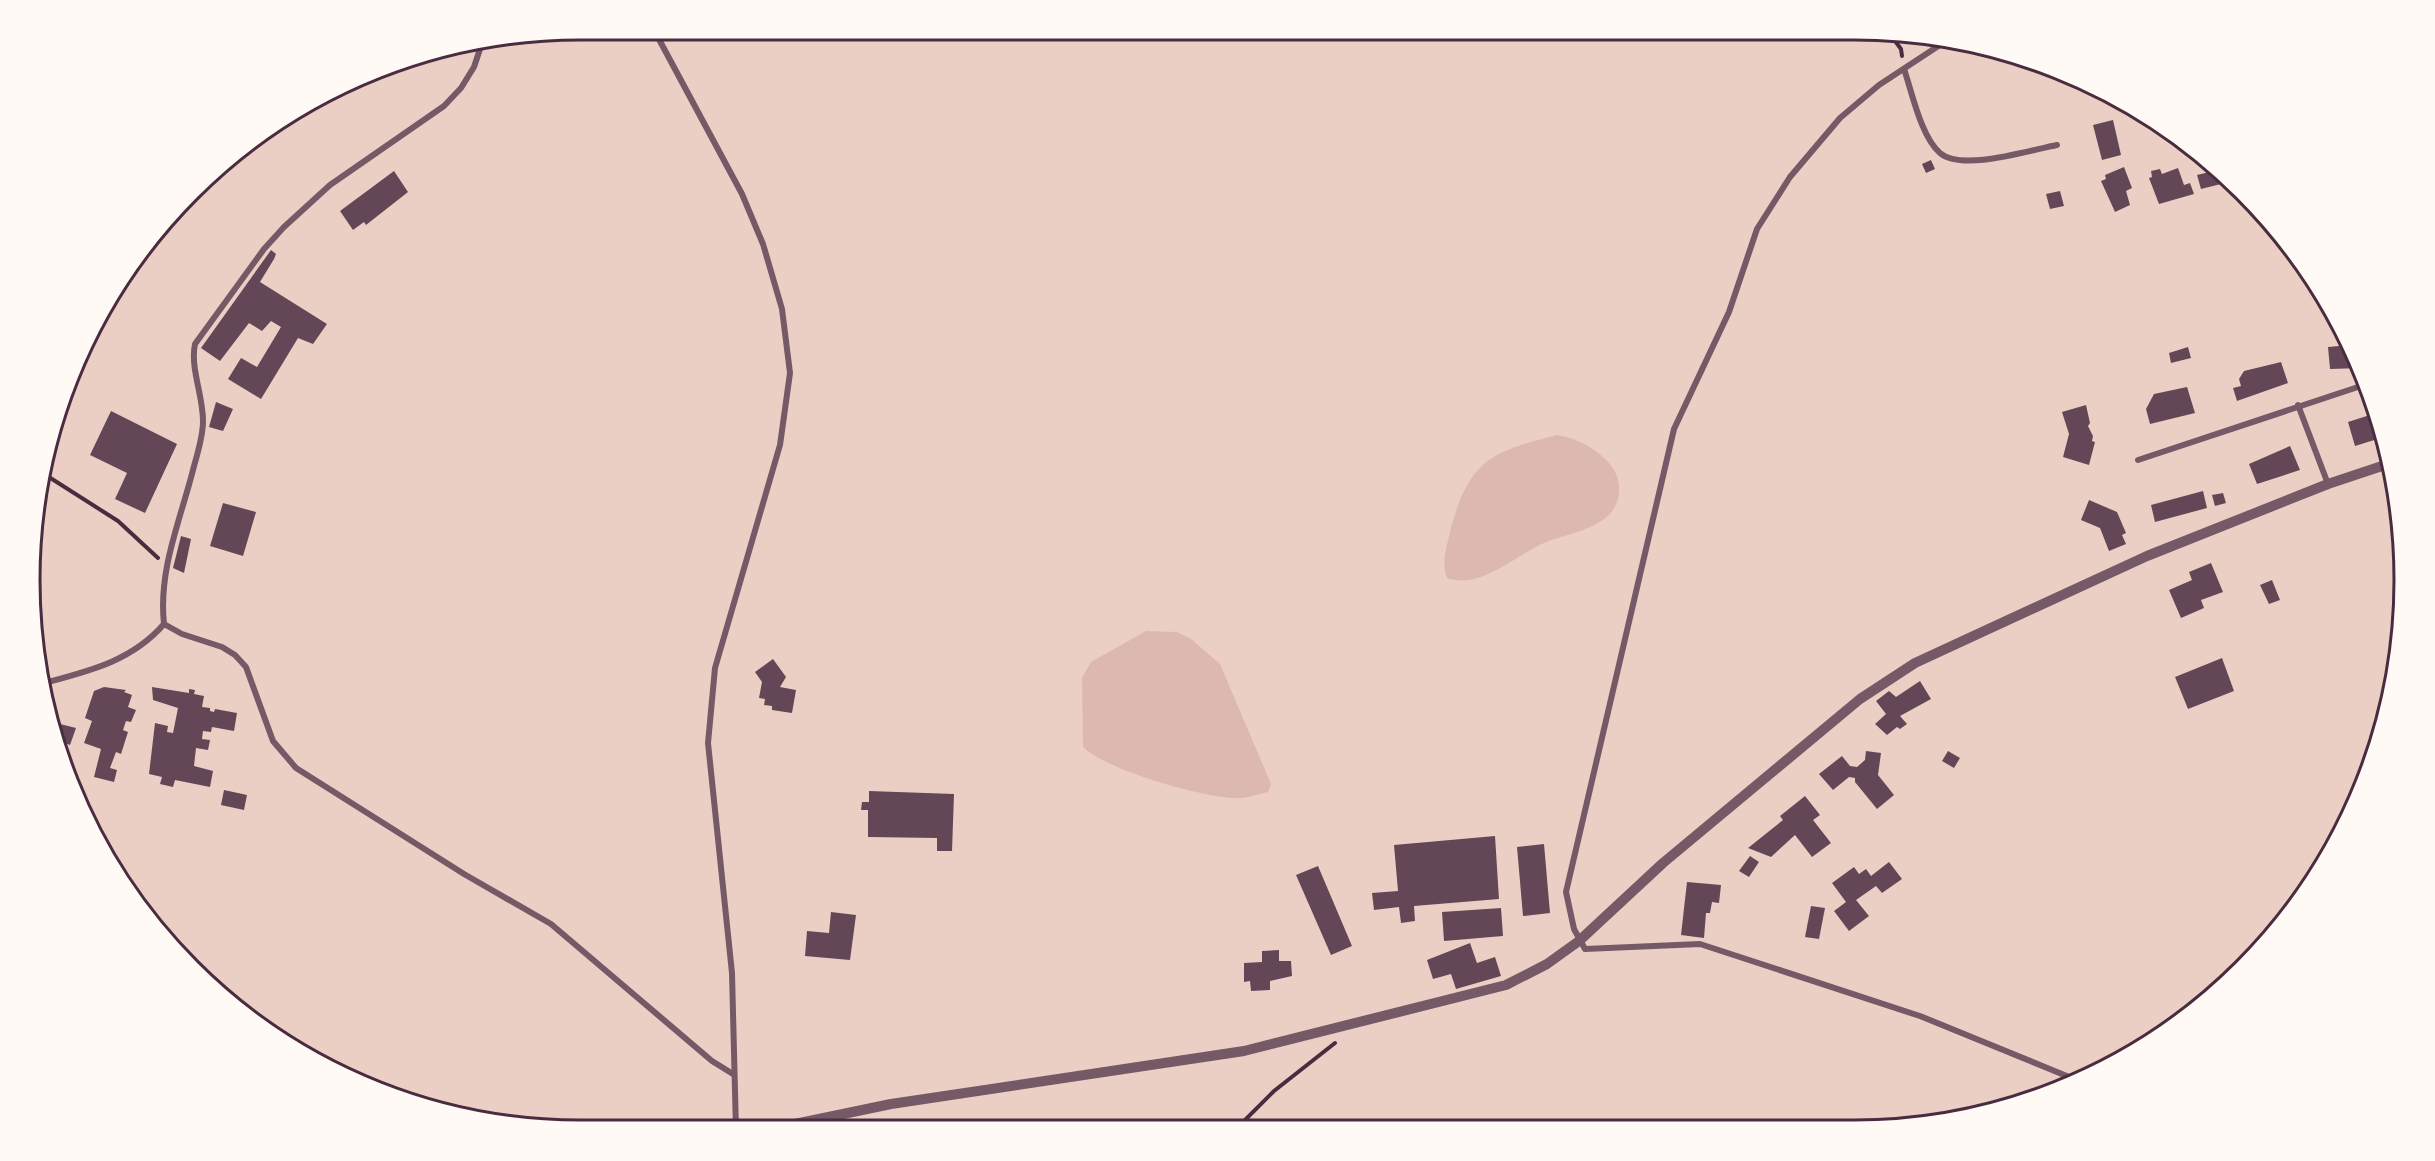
<svg xmlns="http://www.w3.org/2000/svg" width="2435" height="1161" font-family="Quicksand,sans-serif">
	<rect width="100%" height="100%" fill="#f7e1d7"/>
	<polygon fill="#ebcfc5" points="581,30 1855,30 1962,41 2065,72 2161,123 2244,191 2312,275 2363,370 2394,473 2405,581 2394,688 2363,791 2291,915 2190,1017 2065,1089 1927,1126 580,1131 473,1120 370,1089 274,1038 191,970 87,824 35,653 41,473 72,370 123,275 245,144 403,59"/>
	<g fill="#dcb8b0">
		<path d="M1557 435C1576 438 1596 448 1609 463 1616 471 1620 481 1619 492 1617 528 1570 532 1544 543 1514 556 1481 590 1447 578 1441 560 1447 547 1451 528 1470 459 1491 452 1557 435Z"/>
		<path d="M1146 631 1177 632 1191 639 1220 664 1271 784 1268 792C1257 795 1244 799 1232 798 1199 796 1106 770 1083 747L1082 678 1091 662Z"/>
	</g>
	<g fill="#644757">
		<polygon points="2113,120 2121,155 2102,160 2093,125"/>
		<polygon points="1931,160 1935,169 1926,173 1922,164"/>
		<polygon points="2124,167 2132,188 2126,191 2130,205 2115,212 2101,181 2106,179 2105,175"/>
		<polygon points="2178,168 2184,185 2190,183 2194,194 2159,204 2149,178 2152,177 2151,171 2160,169 2162,174"/>
		<polygon points="2218,170 2221,184 2201,189 2197,175"/>
		<polygon points="394,171 408,192 366,225 364,222 353,230 340,211"/>
		<polygon points="2060,191 2064,206 2050,209 2046,194"/>
		<polygon points="271,250 276,254 274,259 260,282 327,324 313,344 298,338 261,399 228,379 241,358 257,367 281,327 271,321 262,331 249,323 220,361 201,348"/>
		<polygon points="2350,345 2362,368 2330,369 2328,347"/>
		<polygon points="2188,347 2191,358 2171,363 2169,353"/>
		<polygon points="2281,362 2288,383 2237,401 2233,388 2241,386 2239,379 2244,371"/>
		<polygon points="2187,387 2195,413 2150,424 2146,409 2154,394"/>
		<polygon points="216,402 233,409 223,431 209,427"/>
		<polygon points="2086,405 2090,423 2088,426 2093,436 2092,441 2095,442 2089,465 2063,457 2069,434 2062,412"/>
		<polygon points="111,411 177,444 145,513 115,499 127,473 90,455"/>
		<polygon points="2376,413 2384,437 2355,446 2348,422"/>
		<polygon points="2290,446 2300,470 2257,484 2249,464"/>
		<polygon points="2203,491 2207,508 2155,522 2151,505"/>
		<polygon points="2223,493 2226,503 2215,506 2212,495"/>
		<polygon points="2089,500 2117,512 2126,533 2122,535 2126,544 2109,551 2100,528 2081,520"/>
		<polygon points="223,503 256,512 243,556 210,546"/>
		<polygon points="181,536 191,539 184,573 173,568"/>
		<polygon points="2211,563 2223,592 2201,600 2204,608 2181,618 2169,590 2192,580 2189,572"/>
		<polygon points="2272,580 2280,600 2269,604 2260,585"/>
		<polygon points="2222,658 2234,691 2188,709 2175,677"/>
		<polygon points="773,659 786,677 780,687 796,690 792,713 772,710 772,706 764,705 765,699 759,698 762,682 755,672"/>
		<polygon points="1920,681 1931,699 1900,716 1907,724 1900,729 1897,727 1887,735 1875,724 1886,714 1876,701 1889,691 1896,697"/>
		<polygon points="104,687 126,690 124,692 132,695 128,707 136,710 131,722 126,721 123,730 128,732 121,754 116,752 110,768 117,770 114,782 94,777 101,749 84,743 92,721 85,718 94,691"/>
		<polygon points="152,687 189,693 189,689 195,690 194,694 204,696 202,707 210,708 210,711 214,712 215,709 237,713 234,731 212,727 211,732 203,731 202,739 210,740 208,750 196,748 194,766 213,771 210,787 175,780 173,787 160,784 162,777 149,774 155,723 168,726 167,732 173,733 178,708 153,700"/>
		<polygon points="56,723 76,728 70,745 62,742"/>
		<polygon points="1866,751 1881,753 1878,775 1894,795 1877,809 1855,782 1855,778 1849,777 1833,790 1819,774 1842,756 1850,766 1857,767 1865,760"/>
		<polygon points="1948,751 1960,758 1954,768 1942,761"/>
		<polygon points="224,790 247,795 244,810 221,805"/>
		<polygon points="869,791 954,794 952,851 937,851 937,838 868,837 868,810 861,810 862,802 869,802"/>
		<polygon points="1805,796 1820,815 1813,820 1831,843 1812,857 1795,835 1771,857 1748,848 1783,820 1780,816"/>
		<polygon points="1495,836 1499,899 1414,906 1415,921 1401,923 1399,907 1374,910 1372,893 1398,891 1394,845"/>
		<polygon points="1544,844 1550,913 1523,916 1517,847"/>
		<polygon points="1750,856 1759,862 1749,877 1739,871"/>
		<polygon points="1889,862 1902,879 1882,893 1876,886 1856,900 1869,916 1849,931 1834,911 1846,902 1832,883 1854,867 1859,874 1866,869 1871,876"/>
		<polygon points="1318,866 1352,946 1331,955 1296,875"/>
		<polygon points="1687,882 1721,885 1719,903 1712,902 1710,913 1706,913 1704,938 1681,935"/>
		<polygon points="1811,906 1825,908 1819,939 1805,937"/>
		<polygon points="1501,908 1503,936 1444,941 1442,912"/>
		<polygon points="831,912 856,915 850,960 805,956 807,931 829,933"/>
		<polygon points="1470,943 1477,963 1495,957 1501,976 1456,989 1451,974 1433,979 1427,960"/>
		<polygon points="1279,950 1279,961 1291,961 1292,976 1270,981 1270,990 1251,991 1250,981 1244,982 1244,963 1262,962 1262,951"/>
	</g>
	<g fill="none" stroke-linecap="round" stroke-linejoin="round">
		<g stroke="#4a2c40" stroke-width="4">
			<polyline points="1889,33 1901,49 1902,56"/>
			<polyline points="41,472 118,521 158,558"/>
			<polyline points="1236,1129 1274,1091 1335,1043"/>
		</g>
		<g stroke="#755966" stroke-width="6">
			<polyline points="654,30 742,194 763,244 782,309 790,373 780,445 715,668 708,743 732,973 736,1130"/>
			<polyline points="1949,39 1879,85 1840,118 1790,177 1757,229 1729,312 1674,429 1566,892 1574,929 1585,949 1700,944 1920,1016 2079,1081"/>
			<path d="M1904 69C1912 92 1921 137 1940 153 1962 172 2030 150 2057 145"/>
			<polyline points="2298,405 2328,484"/>
			<polyline points="2138,460 2367,384"/>
			<path d="M164 624C158 569 181 519 194 466 198 452 203 436 203 421 203 395 190 368 195 344L264 249 284 227 330 185 444 106 461 88 474 67 481 46"/>
			<path d="M44 683C89 671 132 661 164 624L182 634 222 647 235 655 246 667 273 741 296 768 464 874 551 924 712 1061 733 1074"/>
		</g>
		<polyline stroke="#755966" stroke-width="10" points="766,1130 891,1104 1244,1051 1506,985 1547,964 1579,941 1663,863 1860,699 1915,663 2147,556 2328,484 2391,463"/>
	</g>
	<path d="M0 0H2435V1161H0ZM580 40H1854A540 540 0 0 1 2394 580V580A540 540 0 0 1 1854 1120H580A540 540 0 0 1 40 580V580A540 540 0 0 1 580 40Z" fill="#fffaf5" fill-rule="evenodd"/>
	<path fill="none" stroke="#4a2c40" stroke-width="3" d="M580 40H1854A540 540 0 0 1 2394 580V580A540 540 0 0 1 1854 1120H580A540 540 0 0 1 40 580V580A540 540 0 0 1 580 40Z"/>
</svg>
